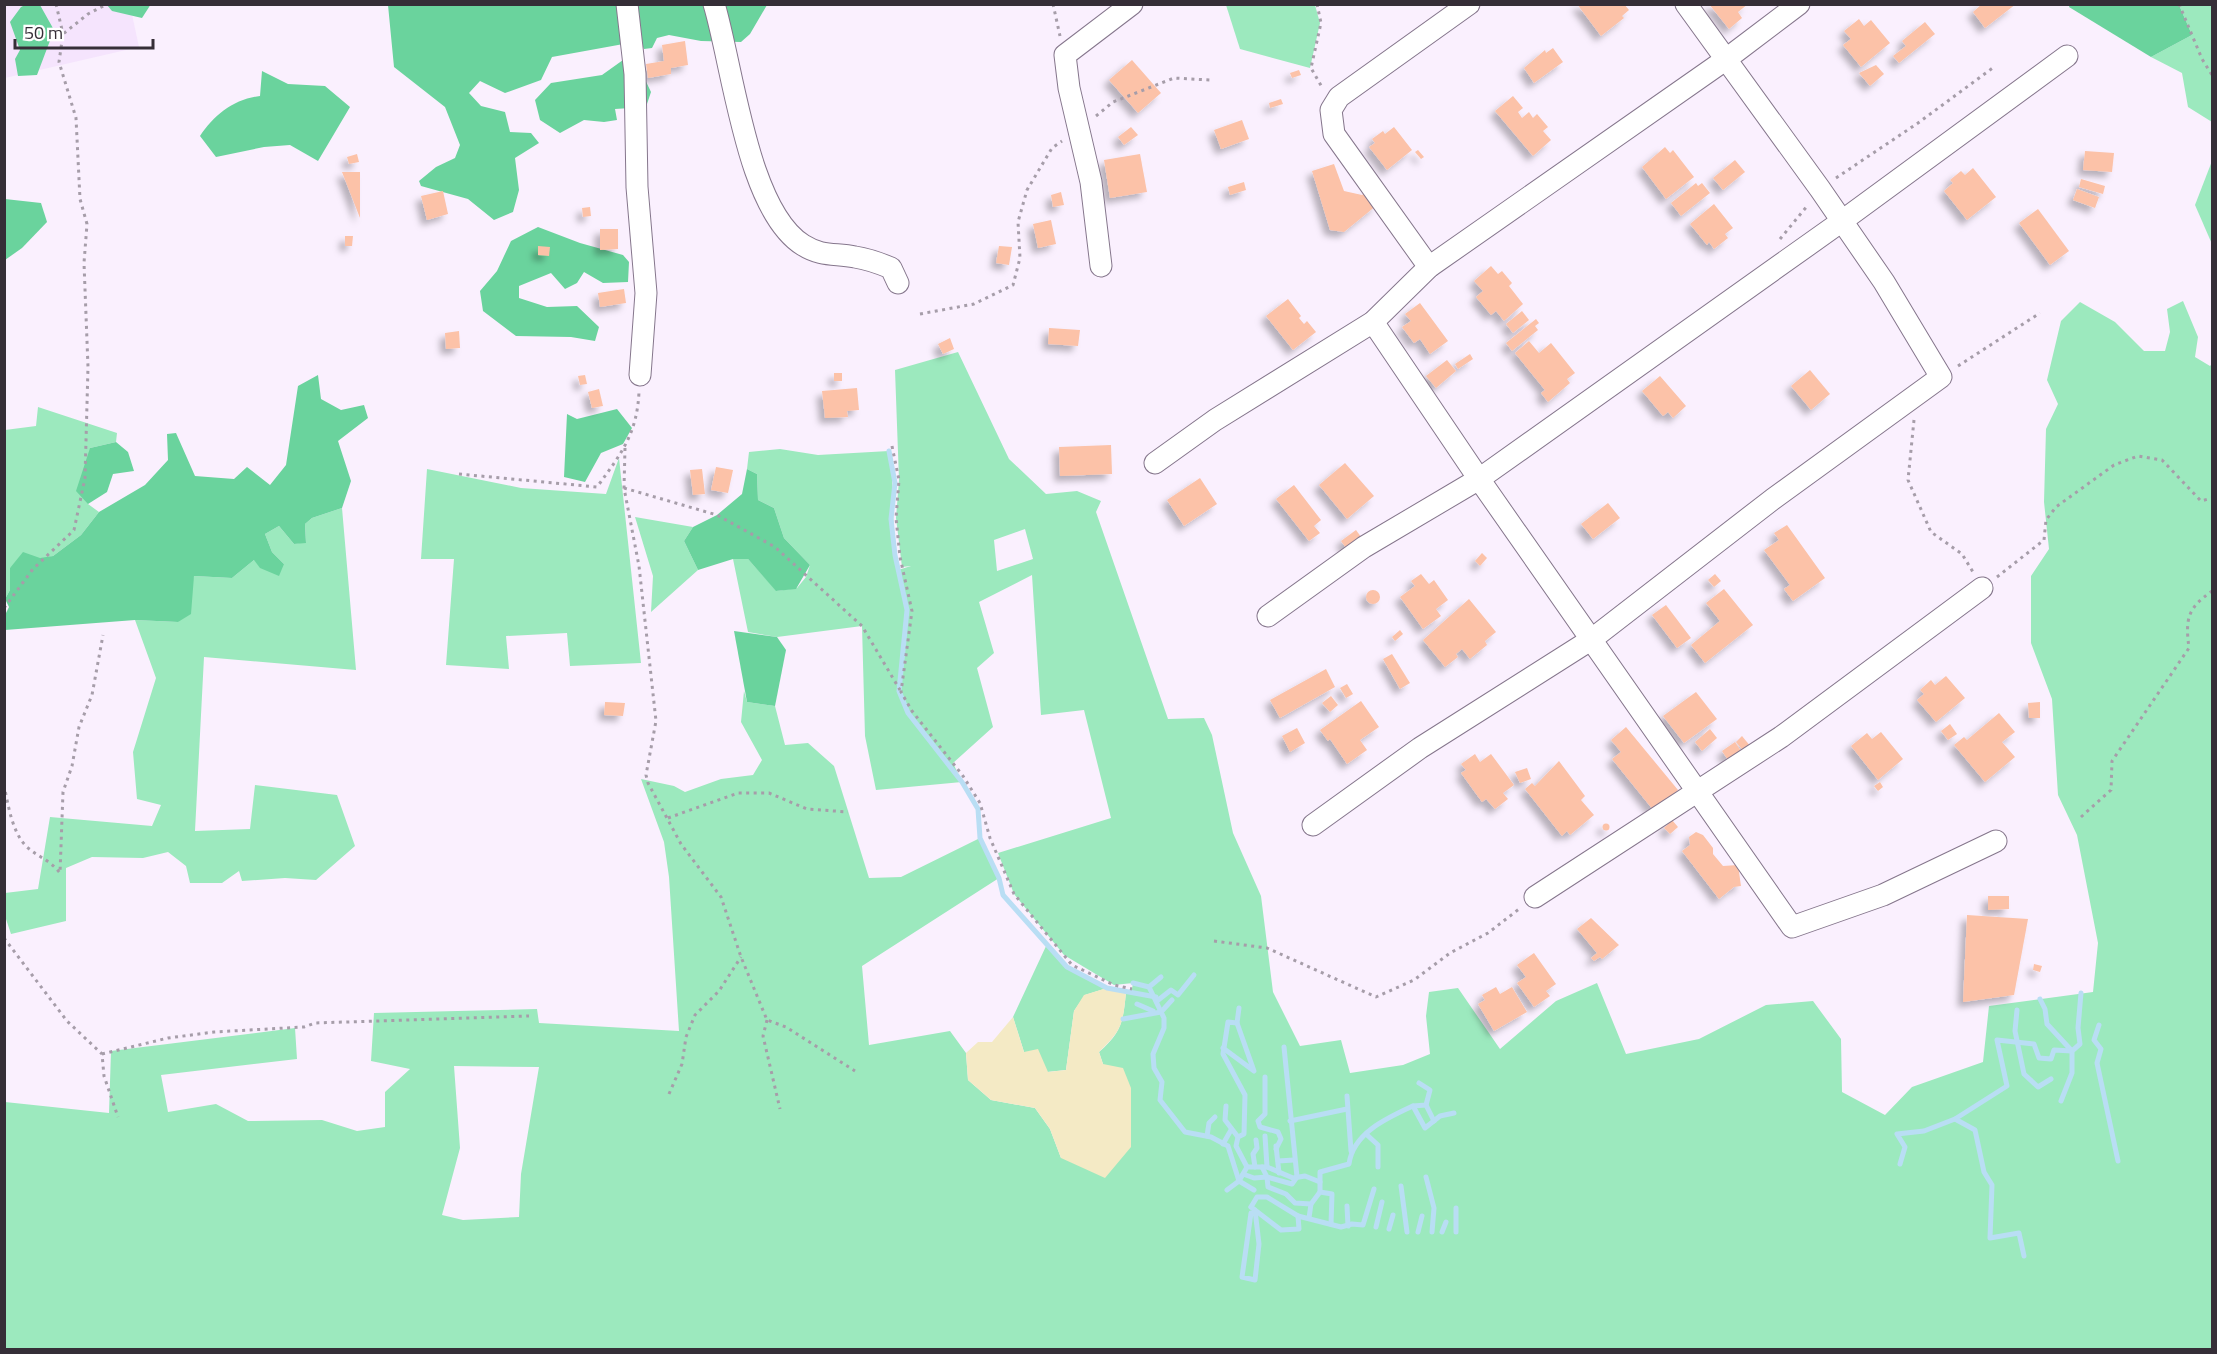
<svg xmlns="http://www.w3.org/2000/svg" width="2217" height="1354" font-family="'Titillium Web',sans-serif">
	<defs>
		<filter id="shadow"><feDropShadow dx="-5.5" dy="5.5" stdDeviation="3" flood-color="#0004"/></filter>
	</defs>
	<rect width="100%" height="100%" fill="#faf0fe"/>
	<polygon fill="#f5e4fd" points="4,5 130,5 139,47 5,78"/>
	<g fill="#9ce9be" fill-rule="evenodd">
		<polygon points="1226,5 1315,5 1320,23 1310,68 1240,49"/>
		<polygon points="2179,5 2212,5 2212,122 2188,107 2182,73 2151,57 2192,35"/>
		<polygon points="2212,161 2212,244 2195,205"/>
		<path d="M2183 301 2198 337 2195 357 2210 366 2212 364V1349L5 1350V1102L109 1113 111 1051 295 1028 297 1059 161 1075 168 1112 216 1104 248 1121 322 1120 357 1131 385 1127V1092L410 1069 371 1061 374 1013 537 1009 539 1023 679 1031 669 877 664 842 641 779 674 786 685 792 721 779 753 775 762 760 741 722 744 691 747 702 775 706 785 745 808 743 834 766 869 878 901 877 980 838 999 878 862 966 869 1045 950 1031 966 1053 968 1080 991 1100 1035 1108 1050 1129 1061 1158 1103 1064 1099 1052C1122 1032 1123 1022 1126 992L1132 989 1133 983 1114 985 1064 955 1014 894 998 853 1111 818 1084 710 1041 715 1032 575 979 602 994 653 977 668 993 727 953 763 962 782 876 790 865 736 862 626 777 637 748 632 733 559H748L777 591 797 588 806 577 810 565 784 538 774 508 758 500 757 474 747 469 749 452 780 449 818 455 889 451C896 491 890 530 898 570L911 566 902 567 896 518 899 480 895 370 958 352 1009 459 1046 494 1077 491 1101 501 1096 512 1168 719 1204 718 1212 735 1233 833 1261 896 1273 992 1300 1046 1341 1040 1350 1073 1403 1065 1430 1054 1426 1016 1429 992 1458 988 1500 1049 1556 1001 1597 983 1626 1054 1699 1039 1766 1005 1813 1001 1841 1039 1842 1092 1885 1115 1912 1087 1983 1062 1989 1006 2093 992 2098 943 2077 835 2058 795 2052 699 2031 643V576L2049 549 2044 502 2046 429 2058 404 2047 380 2061 321 2080 302 2115 322 2144 351H2165L2170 332 2167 309ZM1025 529 1033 559 997 571 994 540ZM454 1066 539 1067 521 1174 519 1217 463 1220 442 1215 460 1148Z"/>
		<polygon points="38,407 117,433 116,442 90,448 88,504 99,512 81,535 53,556 10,568 10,590 5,599 5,430 36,426"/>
		<polygon points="619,458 641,663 570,666 567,633 506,636 509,669 446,665 454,559 421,559 427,469 521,488 606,494"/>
		<polygon points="342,508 356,670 204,657 195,831 250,829 255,785 337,795 355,846 316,880 285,878 242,881 239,871 222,883 190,883 186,866 168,852 143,858 92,857 66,868 66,921 11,934 5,916 5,893 38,889 50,817 152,826 161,805 137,799 133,752 156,678 135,620 178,622 194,576 232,578 254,560 284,564 272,552 265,534 279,526 294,544 306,542 305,524 312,518"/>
		<polygon points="635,517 693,527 684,541 698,570 651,612 653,576"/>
		<polygon points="1047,944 1067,967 1107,988 1085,995 1074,1011 1066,1070 1047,1072 1024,1052 1013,1017"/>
	</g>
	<g fill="#6ad39d">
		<polygon points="27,4 40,5 54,30 37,75 18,76 15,59 20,50 10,22 21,7"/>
		<polygon points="151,4 142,18 112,11 107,5"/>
		<polygon points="2070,4 2179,5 2192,35 2151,57 2069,7"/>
		<polygon points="388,5 615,5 637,20 634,5 767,5 750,34 741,42 701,41 669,35 657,38 652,48 644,49 640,41 552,57 541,80 505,93 480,81 469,93 481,106 505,112 510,132 531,133 539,143 515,158 519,190 513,212 494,220 468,199 421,186 419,181 436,167 455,158 460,145 445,107 394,67"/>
		<polygon points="623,60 639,67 651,92 646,107 615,109 617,120 604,122 584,120 560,133 540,120 535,100 551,83 602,75"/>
		<path d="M262 71 288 84 325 86 350 107 318 161 290 145 264 147 216 157 200 136C214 115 234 99 260 96Z"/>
		<polygon points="5,199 41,203 47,222 22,248 5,260"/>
		<polygon points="538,227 580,243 623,255 629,262 628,282 603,283 584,272 577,283 565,289 551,273 519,286 519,298 547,307 577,306 599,327 595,341 571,337 516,336 483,311 480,291 497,271 511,241"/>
		<polygon points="318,375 321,399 341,410 364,405 368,418 338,441 351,481 342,508 312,518 305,524 306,543 294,544 279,526 265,534 272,552 284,564 279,576 260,568 254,560 232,578 194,576 191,614 178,622 135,620 5,630 5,615 9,607 5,599 10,590 10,568 23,552 40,558 53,556 81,535 99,512 145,485 168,460 167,434 176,433 195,476 234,479 247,467 270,485 286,465 298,386"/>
		<polygon points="617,409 632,428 623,444 601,453 585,482 564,477 567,414 577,419"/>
		<polygon points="116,442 128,452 134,471 113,474 107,492 88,504 76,491 90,448"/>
		<polygon points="747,469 757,474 758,500 774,508 784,538 810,565 796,589 776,591 748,559 733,559 698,570 684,541 693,527 717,515 742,494"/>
		<polygon points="734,631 777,637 786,650 775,706 747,702"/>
	</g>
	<path fill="#f4eac5" d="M1107 988 1126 992C1123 1024 1122 1030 1099 1052L1103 1064 1123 1068 1131 1088V1147L1105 1178 1061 1158 1050 1129 1035 1108 991 1100 968 1080 966 1053 978 1042H992L1013 1017 1024 1052 1038 1049 1048 1072 1066 1070 1074 1011 1084 995Z"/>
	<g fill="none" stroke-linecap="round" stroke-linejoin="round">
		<g stroke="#b9def4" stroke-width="5">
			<polyline points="889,451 895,483 891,519 895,555 907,610 899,691 908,713 962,782 978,809 980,838 999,878 1003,895 1067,967 1107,988 1156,997"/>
			<polyline points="1133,983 1149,987 1164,1018 1164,1028 1153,1054 1154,1068 1162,1082 1160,1100 1185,1132 1211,1137 1228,1146 1239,1181 1254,1190"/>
			<polyline points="1149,987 1161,977"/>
			<polyline points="2040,999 2045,1009 2047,1024 2072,1051"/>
			<polyline points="1157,1001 1171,990 1178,995 1194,975"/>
			<polyline points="1137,1004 1153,1011"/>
			<polyline points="1239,1008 1237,1023 1228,1022 1223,1054 1245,1095 1244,1134 1238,1137 1236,1146 1247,1167"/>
			<polyline points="2017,1010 2015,1031 2024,1074 2038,1087 2051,1079"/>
			<polyline points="1123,1019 1161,1012 1172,1000"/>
			<polyline points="2099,1025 2094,1040 2101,1049 2097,1063 2118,1161"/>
			<polyline points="1223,1048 1254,1071 1237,1023"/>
			<polyline points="1265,1077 1265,1114 1258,1121 1260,1127 1278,1132 1281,1139 1276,1149"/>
			<polyline points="1347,1096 1351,1151"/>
			<polyline points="2061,1101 2072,1073 2072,1051 2080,1044 2078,1028 2081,993"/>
			<polyline points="1426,1105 1434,1121"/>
			<polyline points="1226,1106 1225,1120 1238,1137"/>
			<polyline points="1413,1106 1426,1105 1430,1090 1419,1083"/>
			<polyline points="1290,1121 1347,1109"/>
			<polyline points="1366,1134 1378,1145 1378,1167"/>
			<polyline points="1207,1136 1209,1123 1215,1117"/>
			<polyline points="1265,1136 1267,1167"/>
			<polyline points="1223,1144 1231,1130"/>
			<polyline points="1276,1146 1279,1173"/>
			<polyline points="1278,1161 1294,1160"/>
			<polyline points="1900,1164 1905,1147 1897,1134 1924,1131 1955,1119"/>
			<polyline points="1255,1167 1253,1154 1257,1148 1256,1140"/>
			<polyline points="1262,1167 1267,1177 1292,1184 1297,1177 1284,1047"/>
			<polyline points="1243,1174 1254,1178 1267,1177 1268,1187 1286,1194 1295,1203 1311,1204"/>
			<polyline points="1426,1177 1434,1208 1432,1232"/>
			<polyline points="1401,1186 1407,1232"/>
			<polyline points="1227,1190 1239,1181 1247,1167 1267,1167 1293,1178 1305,1176 1320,1182"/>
			<polyline points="1320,1192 1332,1194 1331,1224"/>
			<polyline points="1347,1206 1348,1226"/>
			<polyline points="1251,1207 1281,1230 1299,1229 1298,1216 1341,1227 1352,1224 1363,1225 1374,1189"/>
			<polyline points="1251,1207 1257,1197 1267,1197 1298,1216"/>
			<polyline points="1456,1208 1456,1232"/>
			<polyline points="1251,1213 1242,1277 1255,1280 1259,1244 1255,1210"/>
			<path d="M1309 1218 1311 1204 1320 1192V1172L1349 1164C1353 1133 1387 1118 1413 1106L1425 1128 1440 1116 1454 1113"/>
			<polyline points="1376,1227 1382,1202"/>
			<polyline points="1389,1229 1393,1215"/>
			<polyline points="1418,1232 1422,1216"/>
			<polyline points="1442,1232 1446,1222"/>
			<polyline points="2024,1256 2019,1233 1990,1238 1992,1185 1984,1172 1975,1130 1955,1119 2007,1086 1997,1040 2034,1044 2039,1058 2051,1059 2054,1050 2072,1051"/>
		</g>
	</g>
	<g fill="#fcc2a8" filter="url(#shadow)">
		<polygon points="1577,4 1624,4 1629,10 1622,16 1624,18 1601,36"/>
		<polygon points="1709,4 1748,4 1738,12 1742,18 1729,29"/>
		<polygon points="1982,4 2016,4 1985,28 1973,12"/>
		<polygon points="1859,19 1864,26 1871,20 1890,43 1861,67 1843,45 1851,39 1844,31"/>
		<polygon points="1925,22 1935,34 1899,63 1893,56 1906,46 1902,41"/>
		<polygon points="685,41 688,65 671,68 671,74 648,78 646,64 664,61 662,45"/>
		<polygon points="1553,48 1563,62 1534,83 1524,68 1545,50 1546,53"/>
		<polygon points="1132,60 1161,93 1138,113 1109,80"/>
		<polygon points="1876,65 1884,74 1870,86 1859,73"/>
		<polygon points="1299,70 1301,75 1292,78 1290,73"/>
		<polygon points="1513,96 1523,108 1518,112 1522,118 1529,112 1533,118 1537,114 1548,127 1543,131 1551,140 1533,156 1495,111"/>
		<polygon points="1281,99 1283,104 1270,108 1269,103"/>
		<polygon points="1242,120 1249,139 1221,149 1214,130"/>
		<polygon points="1131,127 1138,135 1124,145 1118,137"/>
		<polygon points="1394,127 1412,150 1387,170 1369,147 1375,143 1372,139 1383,131 1385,134"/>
		<polygon points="1665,147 1670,153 1673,150 1694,177 1666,199 1642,167"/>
		<polygon points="1418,150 1424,157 1421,159 1415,152"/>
		<polygon points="2085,151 2114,153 2112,172 2083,170"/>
		<polygon points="357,154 359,162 349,164 347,157"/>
		<polygon points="1140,154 1147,192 1110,198 1104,160"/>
		<polygon points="1735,160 1745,172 1723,190 1713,178"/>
		<polygon points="1334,164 1344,191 1362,195 1368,191 1377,205 1344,232 1330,230 1312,171"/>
		<polygon points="1973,168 1996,197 1967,220 1944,191 1953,183 1950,180 1961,171 1965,175"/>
		<polygon points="342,172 360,172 360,218"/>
		<polygon points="2081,179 2105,186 2103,194 2079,187"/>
		<polygon points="1244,182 1246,190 1230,195 1228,187"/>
		<polygon points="1696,183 1698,186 1702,183 1710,193 1681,216 1671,203"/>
		<polygon points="2077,189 2099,197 2095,208 2073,200"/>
		<polygon points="443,191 448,214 427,220 421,196"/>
		<polygon points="1061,192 1064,205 1053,207 1051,195"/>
		<polygon points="1714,204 1733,228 1725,234 1728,238 1714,249 1709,242 1707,245 1690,224"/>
		<polygon points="590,207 591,216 583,217 582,208"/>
		<polygon points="2038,209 2069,251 2050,265 2019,223"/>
		<polygon points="1051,220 1056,244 1038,248 1033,224"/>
		<polygon points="600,229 618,229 618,249 600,250"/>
		<polygon points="345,236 353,236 352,246 345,246"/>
		<polygon points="538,246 550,247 549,256 538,255"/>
		<polygon points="999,246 1012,247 1009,265 996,263"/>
		<polygon points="1491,266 1498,274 1502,271 1512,283 1509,286 1523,304 1504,321 1496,311 1491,315 1476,297 1483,291 1474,281"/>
		<polygon points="624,289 626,303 600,307 598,293"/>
		<polygon points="1288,299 1301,316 1299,318 1304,324 1307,321 1316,332 1293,350 1266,316"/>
		<polygon points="1420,303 1448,341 1430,354 1420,339 1414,343 1402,327 1411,321 1405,314"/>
		<polygon points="1522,311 1529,320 1513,333 1506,324"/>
		<polygon points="1536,319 1539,323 1535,326 1538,330 1512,351 1506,343"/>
		<polygon points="1049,328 1080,330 1078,346 1048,344"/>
		<polygon points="459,331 460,348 446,349 445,333"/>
		<polygon points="950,338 954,349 943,354 938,344"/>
		<polygon points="1529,341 1539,353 1551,343 1575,373 1567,379 1570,383 1548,402 1541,393 1545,390 1515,353"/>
		<polygon points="1470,354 1473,359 1458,369 1455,364"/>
		<polygon points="1447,360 1456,371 1436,388 1426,376"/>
		<polygon points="1810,370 1830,394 1811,410 1791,386"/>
		<rect x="834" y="373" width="8" height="8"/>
		<polygon points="585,375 587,384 580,385 578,376"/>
		<polygon points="1660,376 1686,406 1673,418 1668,412 1663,416 1642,391"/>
		<polygon points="857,388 859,410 847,411 848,417 825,418 822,391"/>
		<polygon points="599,389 603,406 592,408 588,392"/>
		<polygon points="1111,445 1112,474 1060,476 1059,447"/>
		<polygon points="1345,463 1374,496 1347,519 1319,485"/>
		<polygon points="716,467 733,470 728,493 711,490"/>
		<polygon points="702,469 705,494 693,495 690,470"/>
		<polygon points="1200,478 1217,504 1184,526 1167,500"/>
		<polygon points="1294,485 1321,520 1314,526 1320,533 1309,541 1276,499"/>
		<polygon points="1608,503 1620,518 1593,539 1581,524"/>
		<polygon points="1787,525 1825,578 1793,601 1784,589 1790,585 1764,550 1779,540 1774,533"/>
		<polygon points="1356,530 1364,541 1349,552 1341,541"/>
		<polygon points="1482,553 1487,558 1480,566 1475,561"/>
		<polygon points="1421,574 1429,584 1434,580 1448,600 1436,609 1441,616 1423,629 1400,597 1415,586 1411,581"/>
		<polygon points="1715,574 1721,581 1714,587 1708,580"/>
		<polygon points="1724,589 1753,625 1705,663 1691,645 1720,621 1706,603"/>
		<circle cx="1373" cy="597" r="7"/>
		<polygon points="1469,599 1496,632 1485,641 1487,645 1470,659 1462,649 1456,654 1458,657 1445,667 1423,640"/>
		<polygon points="1666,605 1691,638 1677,648 1652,615"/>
		<polygon points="1400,630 1403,634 1395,641 1392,637"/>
		<polygon points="1392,654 1410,683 1400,689 1383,659"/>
		<polygon points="1326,669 1335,687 1280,718 1270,700"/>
		<polygon points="1946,676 1965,698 1936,722 1917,700 1924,694 1920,690 1931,680 1935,685"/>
		<polygon points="1347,684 1353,694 1346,698 1340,688"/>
		<polygon points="1696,692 1717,719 1684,743 1663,716"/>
		<polygon points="1331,696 1338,705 1330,712 1322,703"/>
		<polygon points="1361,701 1379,727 1360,740 1367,750 1347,764 1330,739 1328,741 1320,730"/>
		<polygon points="605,702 625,703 623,716 604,715"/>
		<polygon points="2040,702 2040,718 2029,718 2028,703"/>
		<polygon points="1999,713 2015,732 2002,742 2015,757 1985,782 1954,745 1964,737 1967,740"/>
		<polygon points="1950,724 1957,734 1948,740 1941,731"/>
		<polygon points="1626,727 1678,790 1654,811 1612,759 1621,752 1611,740"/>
		<polygon points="1297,728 1305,743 1290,752 1282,736"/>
		<polygon points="1710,729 1717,738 1702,751 1695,742"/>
		<polygon points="1881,732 1903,759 1878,780 1851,746 1867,733 1872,739"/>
		<polygon points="1742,736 1751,747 1745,753 1736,742"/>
		<polygon points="1735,742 1741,751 1728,760 1722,751"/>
		<polygon points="1475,754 1480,762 1491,754 1514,785 1503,793 1508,799 1495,809 1486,799 1482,802 1461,773 1466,770 1461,764"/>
		<polygon points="1559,761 1585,796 1581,800 1594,815 1570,835 1567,831 1562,836 1525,789 1532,783 1535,786"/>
		<polygon points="1527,768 1531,779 1520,783 1515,772"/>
		<polygon points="1880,782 1883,787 1878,791 1874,786"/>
		<polygon points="1672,820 1678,827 1670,834 1664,828"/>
		<circle cx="1606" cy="827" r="3.5"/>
		<polygon points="1696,832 1703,835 1713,848 1713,854 1723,866 1738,865 1741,886 1734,887 1719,899 1682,851 1690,845 1689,837"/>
		<polygon points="1988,896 2009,896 2009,909 1988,910"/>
		<polygon points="1967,915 2028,919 2014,995 1963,1002"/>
		<polygon points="1591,918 1619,945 1602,959 1600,957 1594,961 1591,958 1597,953 1577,929"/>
		<polygon points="1534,953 1556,984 1546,991 1550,996 1534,1007 1517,983 1526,977 1517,965"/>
		<polygon points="2034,964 2042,966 2040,972 2033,970"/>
		<polygon points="1496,987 1500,994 1512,987 1527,1012 1494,1031 1478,1004 1485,1000 1482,995"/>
	</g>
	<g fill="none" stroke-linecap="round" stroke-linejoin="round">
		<defs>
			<g id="minor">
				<polyline points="627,4 635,74 637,187 646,293 640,375"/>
				<path d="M714 4C733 67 747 210 803 245 822 257 835 253 855 257 868 259 879 263 891 268L898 283"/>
				<polyline points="1101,266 1091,182 1069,88 1065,55 1132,4"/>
				<polyline points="1429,267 1334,134 1331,110 1339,97 1469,4"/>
				<polyline points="1373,322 1479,479 1792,927 1883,895 1996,841"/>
				<polyline points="1155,463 1215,420 1373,322 1429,267 1725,60 1799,4"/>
				<polyline points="1268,616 1364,547 1479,479 1842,221 2067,56"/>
				<polyline points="1313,825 1420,748 1592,639 1773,499 1941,377 1884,282 1820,189 1686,4"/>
				<polyline points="1535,897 1781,737 1982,588"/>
			</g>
		</defs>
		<use href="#minor" stroke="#85768c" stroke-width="23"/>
		<g stroke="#a69da9" stroke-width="3" stroke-dasharray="3 4.5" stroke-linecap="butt">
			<polyline points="56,4 63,34"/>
			<polyline points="1053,4 1060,36"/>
			<polyline points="1317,4 1321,23 1311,68 1323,89"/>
			<polyline points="2179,4 2202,59 2212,75"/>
			<polyline points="1096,116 1113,102 1174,78 1210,80"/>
			<polyline points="1836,178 1918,123 1994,67"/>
			<polyline points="1780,239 1808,205"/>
			<polyline points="920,314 974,304 1013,285 1020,258 1018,222 1027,190 1052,148 1062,141"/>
			<polyline points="1958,366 2040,313"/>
			<polyline points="1914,420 1908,480 1931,532 1962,554 1973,572"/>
			<polyline points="892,446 899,480 896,518 900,557 912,611 901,692 912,711 963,776 980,803 990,838 1014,894 1072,965 1114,985 1132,989"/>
			<polyline points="625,448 624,488 639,566 656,721 646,775 648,783 681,844 721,897 741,957 767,1020 786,1027 855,1071"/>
			<path d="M459 474 597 487C621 454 637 434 639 392"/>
			<polyline points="624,488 717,515 775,547 862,626 900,690"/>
			<polyline points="1997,577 2044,540 2046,520 2056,507 2114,465 2138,456 2162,460 2201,501 2212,498"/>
			<polyline points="4,608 33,569 74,530 85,478 88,367 84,263 87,224 80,199 76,118 59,62 63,34 88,14 107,4"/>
			<path d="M4 785C8 804 12 833 27 847 38 857 50 860 60 873L63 792 72 766 79 727 92 695 103 635"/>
			<path d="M2081 817 2111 790 2112 761 2189 648C2185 618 2188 608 2212 591"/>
			<polyline points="668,818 738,793 769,793 807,809 848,812"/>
			<polyline points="4,938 67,1021 102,1054 104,1076 118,1117"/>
			<polyline points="1214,941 1267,948 1376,997 1414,980 1450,953 1488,933 1519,909"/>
			<polyline points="767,1020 763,1036 780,1109"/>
			<polyline points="102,1054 168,1038 214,1032 304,1027 315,1023 529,1016"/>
			<polyline points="669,1094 682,1064 686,1037 695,1015 719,991 741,957"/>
		</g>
		<use href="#minor" stroke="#fff" stroke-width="21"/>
	</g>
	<rect width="2217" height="1354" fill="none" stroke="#352e37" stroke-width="12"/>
	<path d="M15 39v9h138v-9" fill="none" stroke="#352e37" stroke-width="3"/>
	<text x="24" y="39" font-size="18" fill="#352e37" stroke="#ffffff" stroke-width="4.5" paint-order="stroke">50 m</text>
</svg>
